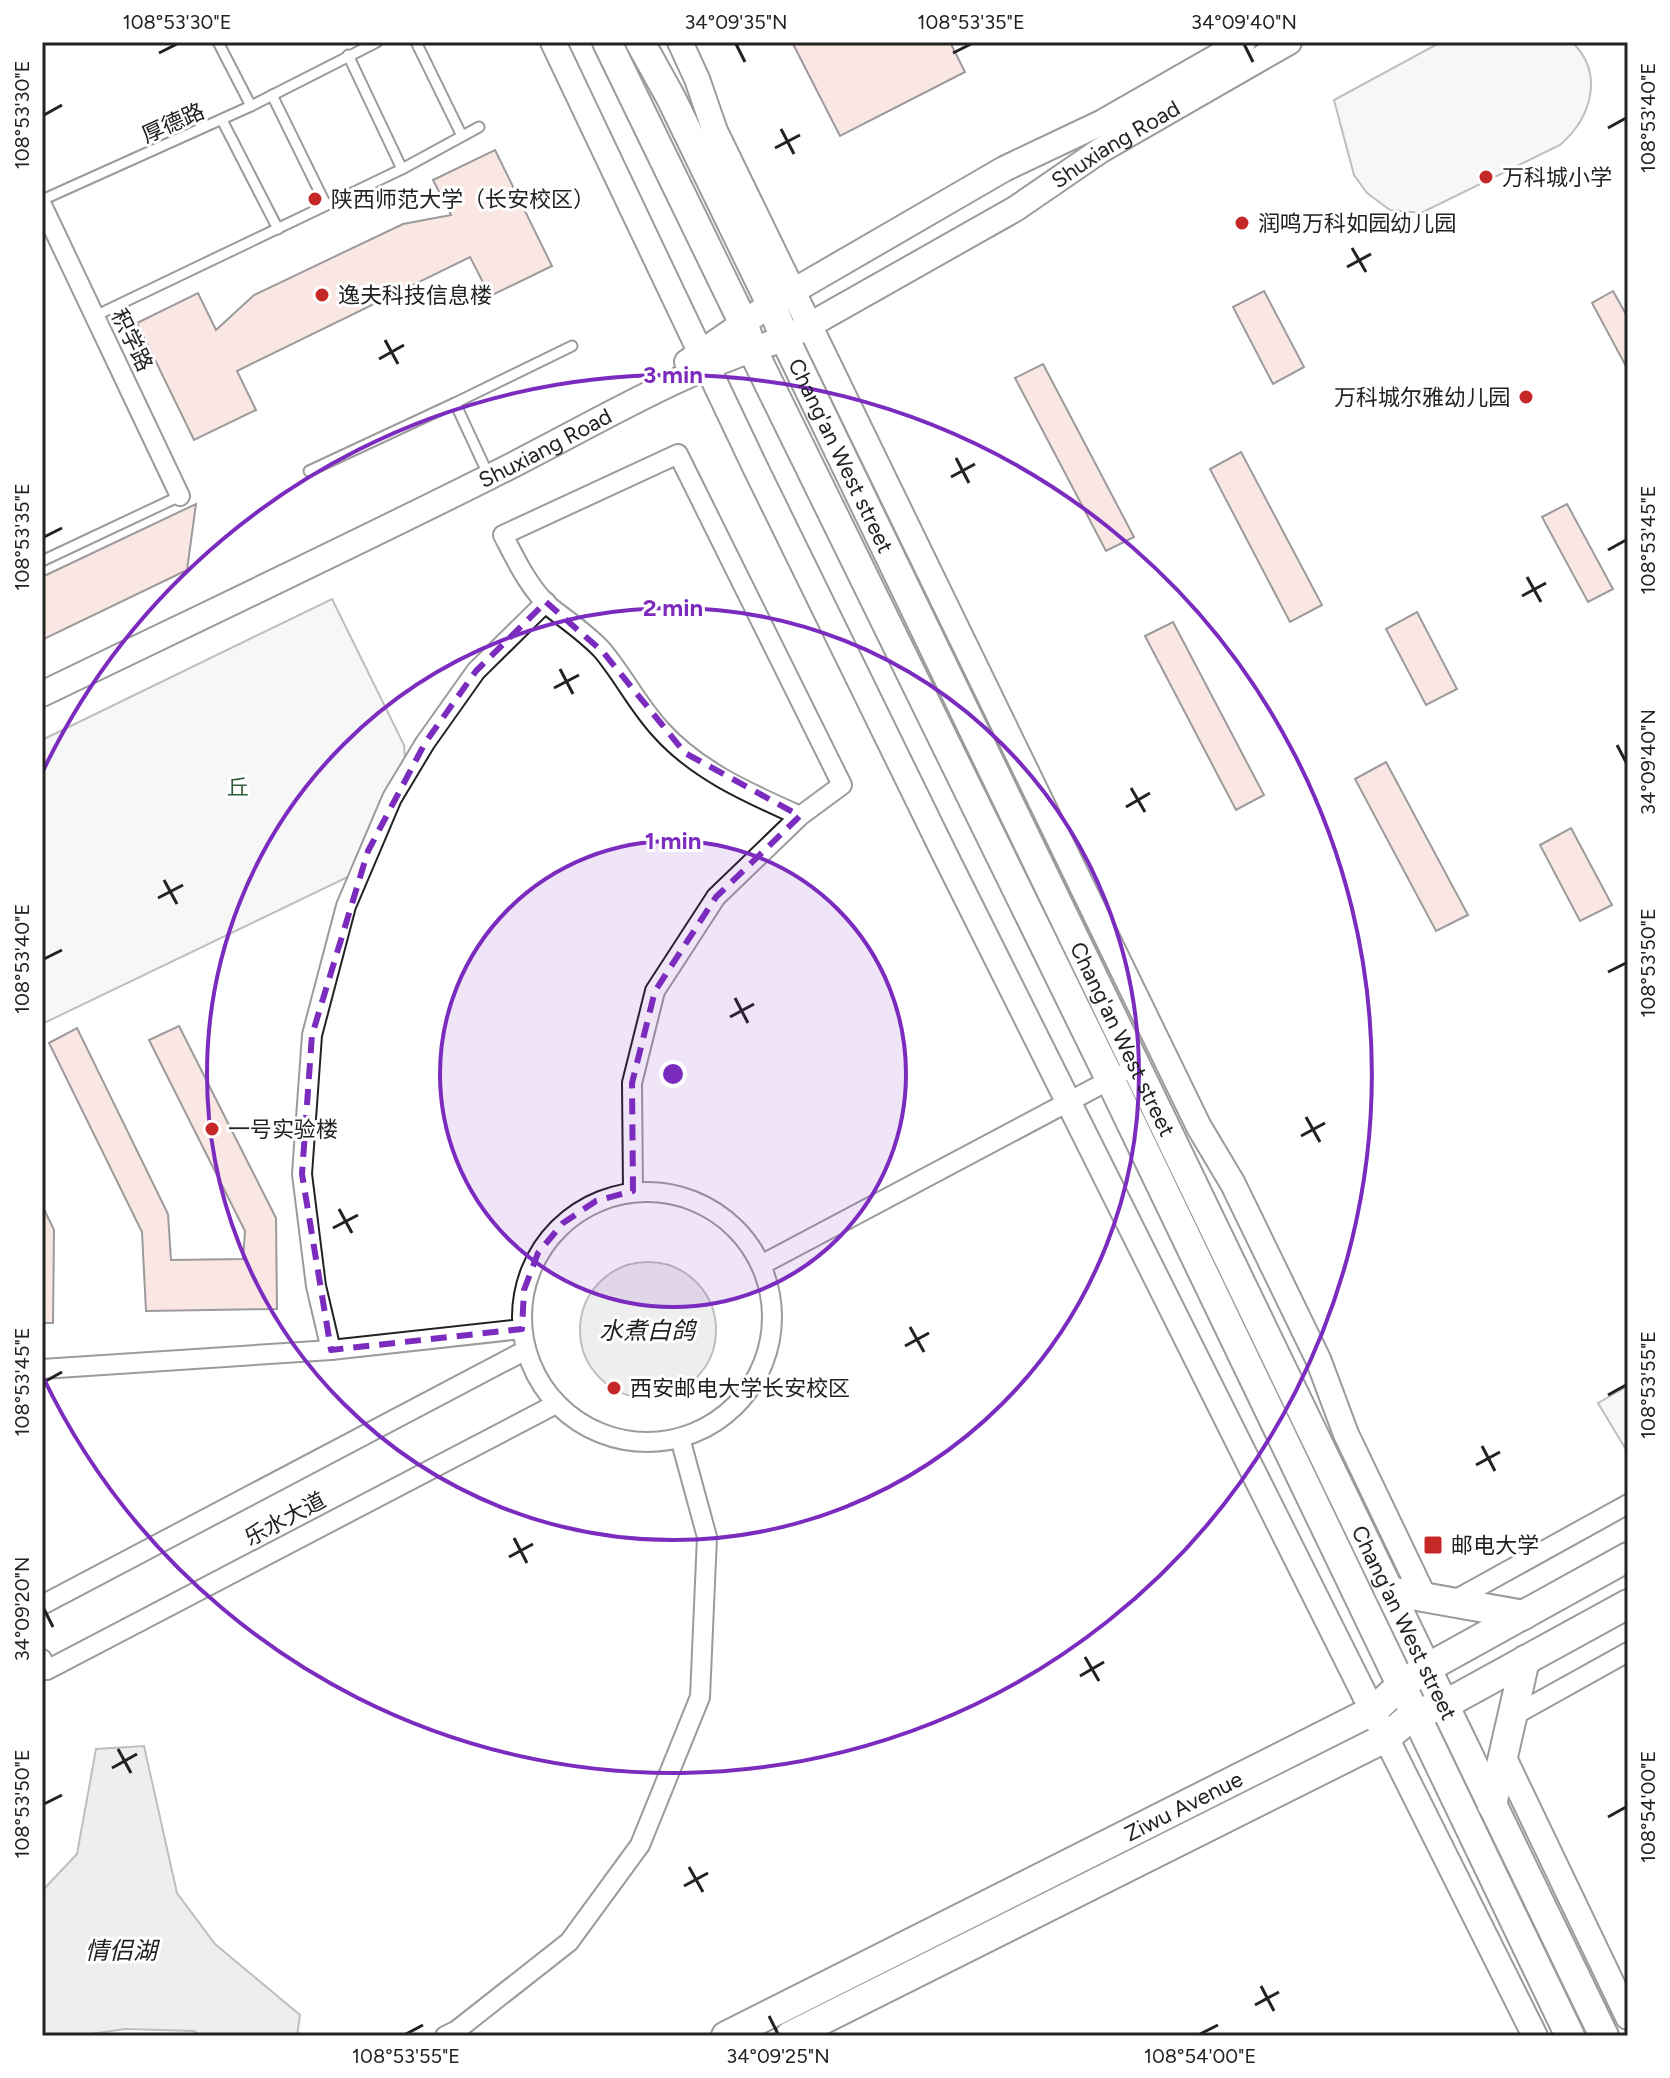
<svg xmlns="http://www.w3.org/2000/svg" width="1670" height="2078" font-family="Figtree,'Noto Sans SC',sans-serif">
	<rect width="100%" height="100%" fill="#fff"/>
	<g fill="#eee" stroke="#6f6f6f" stroke-width="2">
		<path d="M1441 42H1572C1605 74 1591 118 1560 145L1421 213 1390 210 1367 193 1354 175 1334 100Z"/>
		<polygon points="332,599 404,745 406,771 356,873 42,1024 42,740"/>
		<polygon points="1628,1386 1628,1453 1598,1403"/>
	</g>
	<g fill="#d9d9d9" stroke="#6f6f6f" stroke-width="2">
		<circle cx="648" cy="1330" r="68"/>
		<polygon points="144,1746 177,1893 215,1944 300,2015 297,2036 200,2036 194,2031 125,2029 77,2036 42,2036 42,1891 77,1854 96,1749"/>
	</g>
	<g fill="#f3c9c0" stroke="#222" stroke-width="2">
		<polygon points="792,42 950,42 965,72 840,136"/>
		<polygon points="495,150 552,266 490,296 470,257 237,371 256,410 194,440 137,323 198,293 216,330 254,295 403,224 451,215 433,180"/>
		<polygon points="1264,291 1304,367 1273,384 1233,307"/>
		<polygon points="1613,291 1628,318 1628,370 1592,303"/>
		<polygon points="1043,364 1134,537 1106,551 1015,378"/>
		<polygon points="1241,452 1322,605 1290,622 1210,469"/>
		<polygon points="196,504 187,570 42,640 42,577"/>
		<polygon points="1567,504 1613,589 1588,602 1542,517"/>
		<polygon points="1417,612 1457,689 1426,705 1386,629"/>
		<polygon points="1173,622 1264,795 1236,810 1145,636"/>
		<polygon points="1386,762 1468,915 1436,931 1355,779"/>
		<polygon points="1571,828 1612,905 1580,921 1540,845"/>
		<polygon points="179,1026 276,1218 277,1309 146,1311 142,1232 49,1043 77,1028 168,1214 171,1260 243,1259 245,1231 149,1040"/>
		<polygon points="42,1205 54,1230 53,1323 42,1323"/>
	</g>
	<g fill="none" stroke-linecap="round" stroke-linejoin="round">
		<defs>
			<g id="lane">
				<polyline points="416,42 462,136"/>
				<polyline points="348,55 402,169"/>
				<polyline points="272,95 326,205"/>
				<polyline points="251,106 377,42"/>
				<polyline points="222,120 278,229"/>
				<polyline points="42,200 251,106 218,42"/>
				<polyline points="95,316 402,169 479,127"/>
				<polyline points="455,403 572,346"/>
				<polyline points="309,471 455,403 488,474"/>
				<polyline points="42,561 180,496"/>
			</g>
			<g id="street">
				<polyline points="42,205 180,496"/>
				<path d="M633 1191 632 1083 655 991 716 897 800 816 842 785 678 454 503 535C516 560 529 588 550 607 568 621 586 633 602 650 623 675 638 705 660 729 697 771 751 794 800 816"/>
				<circle cx="647" cy="1317" r="125"/>
				<polyline points="763,1264 1119,1075"/>
				<polyline points="331,1350 316,1286 302,1174 312,1035 346,906 392,798 425,743 476,671 546,602"/>
				<polyline points="42,1369 331,1350 522,1329"/>
				<polyline points="1451,1602 1628,1504"/>
				<polyline points="42,1605 526,1350"/>
				<polyline points="42,1659 47,1670 556,1404"/>
				<polyline points="1513,1716 1628,1652"/>
				<polyline points="445,2036 457,2030 569,1942 640,1845 700,1697 707,1537 680,1438"/>
			</g>
			<g id="secondary">
				<polyline points="553,42 755,467 946,857 1535,2036"/>
				<polyline points="680,42 697,79 715,131 1199,1127 1233,1184 1318,1359 1346,1434 1424,1597"/>
				<polyline points="687,362 771,304 1004,169 1103,122 1243,42"/>
				<path id="s1" d="M42 694C191 622 341 551 489 477 586 429 681 369 785 339L1015 209 1101 150 1289 42"/>
				<polyline points="1503,1756 1628,2017"/>
			</g>
			<g id="primary">
				<polyline points="607,42 743,322 752,349 1110,1079 1570,2036"/>
				<path id="s2" d="M640 42 671 98 771 304 785 339 1604 2036"/>
				<polyline points="1389,1591 1524,1615"/>
				<polyline points="1492,1805 1525,1660"/>
				<path id="s3" d="M726 2036 1374 1710 1400 1686 1427 1668 1628 1557"/>
				<polyline points="790,2036 1387,1737 1414,1714 1444,1705 1628,1604"/>
			</g>
		</defs>
		<use href="#lane" stroke="#222" stroke-width="13"/>
		<use href="#street" stroke="#222" stroke-width="22"/>
		<use href="#secondary" stroke="#222" stroke-width="28"/>
		<use href="#primary" stroke="#222" stroke-width="32"/>
		<use href="#lane" stroke="#fff" stroke-width="9"/>
		<use href="#street" stroke="#fff" stroke-width="18"/>
		<use href="#secondary" stroke="#fff" stroke-width="24"/>
		<use href="#primary" stroke="#fff" stroke-width="28"/>
	</g>
	<path d="M0 0H1670V2078H0ZM546 602 603 652 685 753 800 816 716 897 655 991 632 1083 633 1191 596 1201 563 1223 538 1253 524 1290 522 1329 331 1350 302 1174 312 1035 368 851 425 743 476 671Z" fill="#fff" fill-opacity=".55" fill-rule="evenodd"/>
	<path fill="none" stroke="#7b2cbf" stroke-width="6" stroke-dasharray="16 10" stroke-linejoin="round" d="M546 602 603 652 685 753 800 816 716 897 655 991 632 1083 633 1191 596 1201 563 1223 538 1253 524 1290 522 1329 331 1350 302 1174 312 1035 368 851 425 743 476 671Z"/>
	<path fill="none" stroke="#222" stroke-width="3" d="M736 44 745 62M1244 44 1253 62M159 53 177 44M953 53 971 44M44 115 62 105M1608 128 1626 118M781 129 794 154M775 148 800 135M1352 248 1366 272M1347 267 1371 254M385 340 398 364M379 359 404 345M956 458 969 483M951 477 975 464M44 537 62 528M1608 550 1626 540M1527 577 1541 602M1522 596 1546 583M560 669 573 694M554 688 579 675M1617 745 1626 762M1131 788 1145 812M1126 807 1150 793M164 880 177 904M158 898 183 885M44 959 62 950M1608 972 1626 963M735 998 748 1023M730 1017 754 1004M1306 1117 1320 1142M1301 1136 1325 1123M339 1209 352 1233M333 1228 358 1215M910 1327 924 1352M905 1346 929 1333M44 1382 62 1372M1608 1395 1626 1385M1482 1446 1495 1471M1476 1465 1500 1452M514 1538 527 1563M509 1557 533 1544M44 1609 53 1627M1085 1657 1099 1681M1080 1676 1104 1662M118 1749 131 1773M112 1768 137 1754M44 1804 62 1795M1608 1817 1626 1807M689 1867 703 1892M684 1886 708 1873M1261 1986 1274 2011M1255 2005 1279 1992M769 2016 778 2034M406 2034 423 2025M1200 2034 1218 2025"/>
	<circle cx="673" cy="1074" r="233" fill="#7b2cbf" fill-opacity=".12"/>
	<g fill="none" stroke="#7b2cbf" stroke-width="4">
		<circle cx="673" cy="1074" r="233"/>
		<circle cx="673" cy="1074" r="466"/>
		<path d="M42 773A699 699 0 1 1 42 1375"/>
	</g>
	<g fill="#c62828" stroke="#fff" stroke-width="3">
		<circle cx="1486" cy="177" r="8"/>
		<circle cx="315" cy="199" r="8"/>
		<circle cx="1242" cy="223" r="8"/>
		<circle cx="322" cy="295" r="8"/>
		<circle cx="1526" cy="397" r="8"/>
		<circle cx="212" cy="1129" r="8"/>
		<circle cx="614" cy="1388" r="8"/>
		<rect x="1423" y="1535" width="20" height="20" rx="4"/>
	</g>
	<g text-anchor="middle" dominant-baseline="central" stroke-width="6" stroke-linejoin="round" paint-order="stroke">
		<g font-size="22" fill="#222" stroke="#fff">
			<text transform="translate(173 123) rotate(-24)">厚德路</text>
			<text stroke="none"><textPath href="#s1" startOffset="1208">Shuxiang Road</textPath></text>
			<text transform="translate(132 340) rotate(64)">积学路</text>
			<text stroke="none"><textPath href="#s1" startOffset="560">Shuxiang Road</textPath></text>
			<text stroke="none"><textPath href="#s2" startOffset="460">Chang'an West street</textPath></text>
			<text stroke="none"><textPath href="#s2" startOffset="1108">Chang'an West street</textPath></text>
			<text transform="translate(285 1519) rotate(-28)">乐水大道</text>
			<text stroke="none"><textPath href="#s2" startOffset="1756">Chang'an West street</textPath></text>
			<text stroke="none"><textPath href="#s3" startOffset="512">Ziwu Avenue</textPath></text>
		</g>
		<g font-size="22" fill="#222" stroke="#fff" text-anchor="start">
			<text x="1502" y="177">万科城小学</text>
			<text x="331" y="199">陕西师范大学（长安校区）</text>
			<text x="1258" y="223">润鸣万科如园幼儿园</text>
			<text x="338" y="295">逸夫科技信息楼</text>
			<text x="1510" y="397" text-anchor="end">万科城尔雅幼儿园</text>
			<text x="228" y="1129">一号实验楼</text>
			<text x="630" y="1388">西安邮电大学长安校区</text>
			<text x="1451" y="1545">邮电大学</text>
		</g>
		<g font-size="22" fill="#2f5e38" stroke="#fff">
			<text x="238" y="787">丘</text>
		</g>
		<g font-size="24" font-style="italic" fill="#222" stroke="#fff">
			<text x="647" y="1330">水煮白鸽</text>
			<text x="121" y="1950">情侣湖</text>
		</g>
	</g>
	<circle cx="673" cy="1074" r="12" fill="#7b2cbf" stroke="#fff" stroke-width="4"/>
	<g font-size="24" text-anchor="middle" font-weight="bold" fill="#7b2cbf" stroke="#fff" stroke-width="6" stroke-linejoin="round" paint-order="stroke">
		<text x="673" y="383">3 min</text>
		<text x="673" y="616">2 min</text>
		<text x="673" y="849">1 min</text>
	</g>
	<rect width="1670" height="2078" fill="none" stroke="#ffffff" stroke-width="88"/>
	<rect x="44" y="44" width="1582" height="1990" fill="none" stroke="#222" stroke-width="3"/>
	<g font-size="20" text-anchor="middle" fill="#222">
		<text x="177" y="29">108°53'30"E</text>
		<text x="736" y="29">34°09'35"N</text>
		<text x="971" y="29">108°53'35"E</text>
		<text x="1244" y="29">34°09'40"N</text>
		<text transform="translate(22 115) rotate(-90)" y="7">108°53'30"E</text>
		<text transform="translate(1648 118) rotate(-90)" y="7">108°53'40"E</text>
		<text transform="translate(22 537) rotate(-90)" y="7">108°53'35"E</text>
		<text transform="translate(1648 540) rotate(-90)" y="7">108°53'45"E</text>
		<text transform="translate(1648 762) rotate(-90)" y="7">34°09'40"N</text>
		<text transform="translate(22 959) rotate(-90)" y="7">108°53'40"E</text>
		<text transform="translate(1648 963) rotate(-90)" y="7">108°53'50"E</text>
		<text transform="translate(22 1382) rotate(-90)" y="7">108°53'45"E</text>
		<text transform="translate(1648 1385) rotate(-90)" y="7">108°53'55"E</text>
		<text transform="translate(22 1609) rotate(-90)" y="7">34°09'20"N</text>
		<text transform="translate(22 1804) rotate(-90)" y="7">108°53'50"E</text>
		<text transform="translate(1648 1807) rotate(-90)" y="7">108°54'00"E</text>
		<text x="406" y="2063">108°53'55"E</text>
		<text x="778" y="2063">34°09'25"N</text>
		<text x="1200" y="2063">108°54'00"E</text>
	</g>
</svg>
